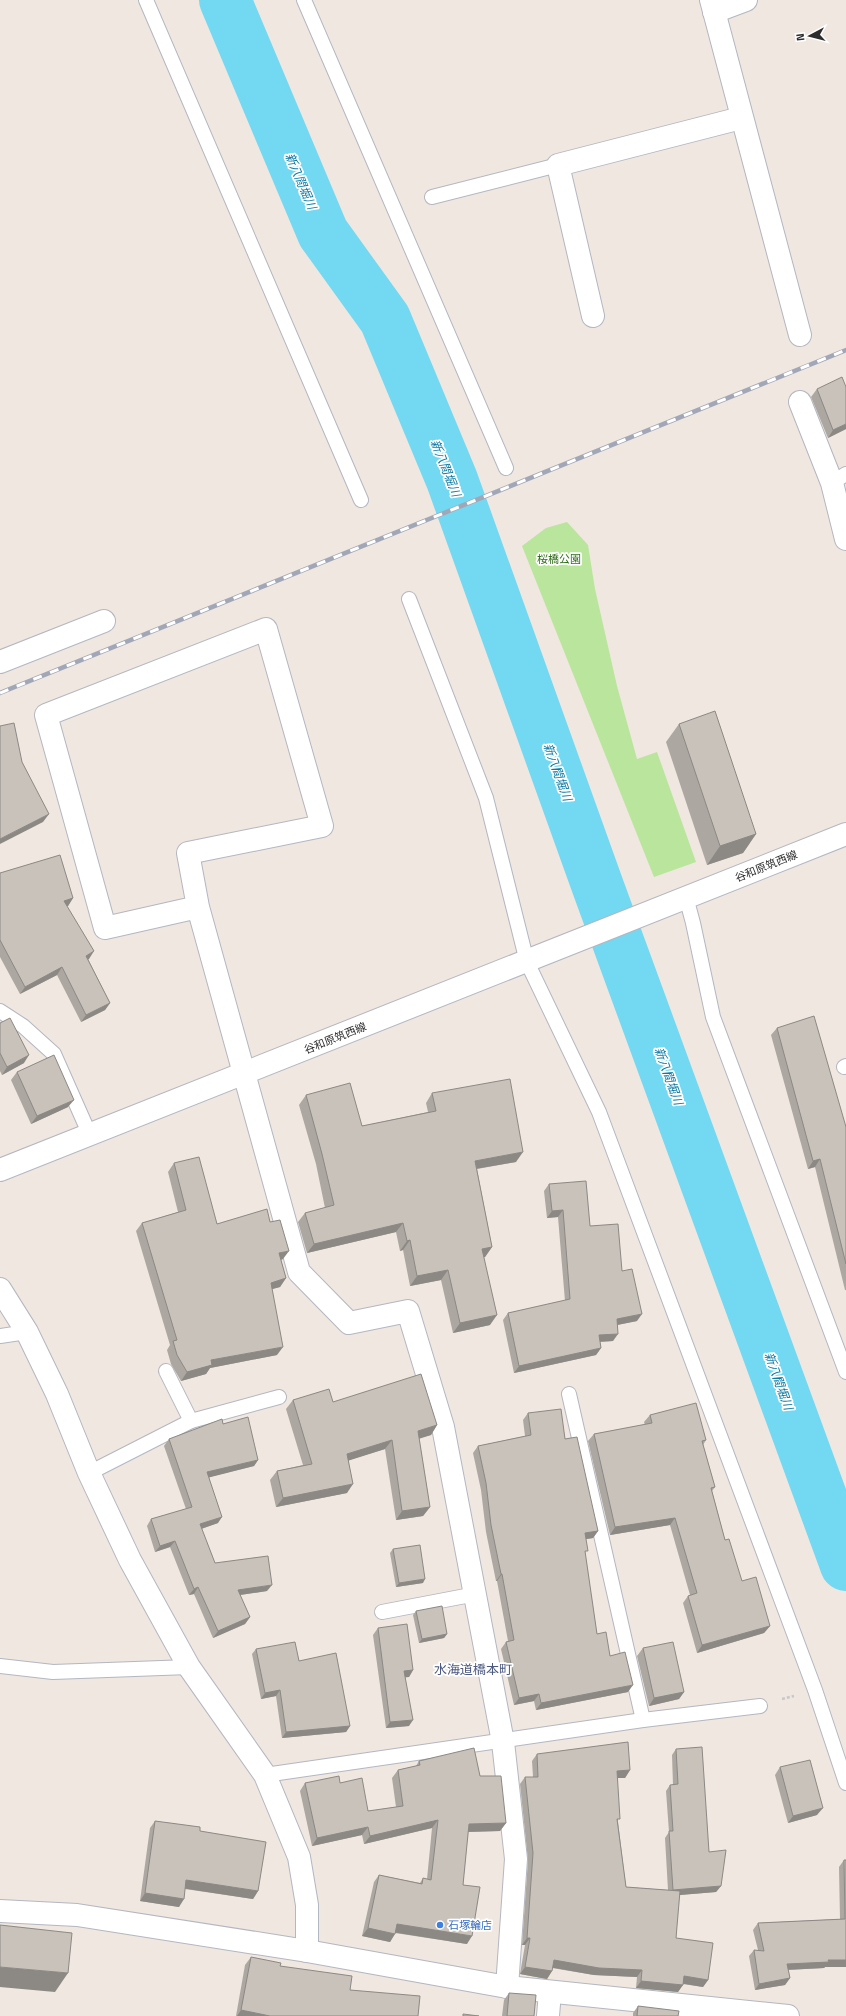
<svg xmlns="http://www.w3.org/2000/svg" width="846" height="2016" font-family="'Titillium Web','Noto Sans JP',sans-serif">
	<rect width="100%" height="100%" fill="#efe7e0"/>
	<polygon fill="#bae59c" points="567,522 588,545 595,589 617,686 637,759 657,752 696,862 654,877 522,546 546,528"/>
	<g fill="none" stroke-linecap="round" stroke-linejoin="round">
		<polyline stroke="#73d8f1" stroke-width="52" points="225,0 323,233 385,319 452,480 598,887 846,1565"/>
		<defs>
			<g id="lane">
				<polyline points="146,0 361,500"/>
				<polyline points="304,0 506,468"/>
				<polyline points="432,197 558,165"/>
				<polyline points="832,483 846,474"/>
				<polyline points="409,599 486,798 527,962 599,1112 815,1690 846,1783"/>
				<polyline points="686,897 693,923 713,1017 846,1372"/>
				<polyline points="0,1011 23,1026 54,1054 89,1133"/>
				<polyline points="844,1067 846,1066"/>
				<polyline points="0,1336 27,1332"/>
				<polyline points="166,1371 191,1421"/>
				<polyline points="569,1394 643,1720"/>
				<polyline points="89,1473 191,1421 279,1397"/>
				<polyline points="382,1612 476,1594"/>
				<polyline points="0,1666 53,1672 189,1667"/>
				<polyline points="265,1775 643,1720 760,1706"/>
			</g>
			<g id="street">
				<polyline points="711,0 800,335"/>
				<polyline points="714,12 746,0"/>
				<polyline points="593,316 558,165 741,118"/>
				<polyline points="800,402 832,483 846,539"/>
				<polyline points="0,662 104,621"/>
				<polyline points="198,907 105,928 46,715 266,629 322,826 188,853 198,907 299,1272 349,1323 408,1311 443,1427 503,1742 516,1859 507,1987"/>
				<polyline points="0,1289 27,1332 57,1394 89,1473 130,1560 189,1667 265,1775 299,1857 307,1905 307,1951"/>
				<polyline points="548,2016 550,1992"/>
			</g>
			<g id="secondary">
				<polyline points="0,1170 846,834"/>
				<polyline points="0,1911 77,1915 307,1951 507,1987 788,2016"/>
			</g>
		</defs>
		<use href="#lane" stroke="#b3b7c1" stroke-width="16"/>
		<use href="#street" stroke="#b3b7c1" stroke-width="24"/>
		<use href="#secondary" stroke="#b3b7c1" stroke-width="24"/>
		<polyline stroke="#c8c8c8" stroke-width="2.5" stroke-dasharray="3 2" stroke-linecap="butt" points="782,1699 794,1696"/>
		<use href="#lane" stroke="#fff" stroke-width="14"/>
		<use href="#street" stroke="#fff" stroke-width="22"/>
		<use href="#secondary" stroke="#fff" stroke-width="22"/>
		<defs>
			<polyline id="rail" points="0,693 846,350"/>
		</defs>
		<use href="#rail" stroke="#a2a7b8" stroke-width="4.5"/>
		<use href="#rail" stroke="#fff" stroke-width="3" stroke-dasharray="9" stroke-linecap="butt"/>
	</g>
	<g fill="#aca7a1">
		<polygon points="817,389 846,429 828,438 811,397"/>
		<polygon points="679,724 756,834 743,853 707,865 666,742"/>
		<polygon points="0,873 73,898 68,906 66,906 89,959 88,959 110,1003 105,1010 81,1022 57,975 20,994 0,957"/>
		<polygon points="0,1023 24,1063 2,1075 0,1071"/>
		<polygon points="777,1028 846,1127 846,1290 845,1290 815,1167 808,1169 771,1035"/>
		<polygon points="17,1072 68,1107 31,1124 11,1080"/>
		<polygon points="432,1093 516,1162 477,1169 492,1247 485,1257 484,1257 490,1325 453,1333 441,1280 410,1286 403,1250 400,1251 396,1232 307,1253 298,1222 305,1213 325,1208 316,1164 299,1105 306,1095 362,1126 428,1112 426,1103"/>
		<polygon points="174,1163 217,1224 270,1222 283,1259 281,1260 286,1278 280,1287 272,1289 277,1355 210,1368 206,1374 181,1381 171,1364 167,1350 170,1345 136,1231 142,1223 178,1212 168,1172"/>
		<polygon points="549,1184 590,1226 622,1271 637,1321 617,1325 613,1341 600,1342 601,1348 596,1355 514,1373 503,1320 508,1313 565,1301 558,1217 547,1218 544,1191"/>
		<polygon points="293,1400 333,1402 437,1425 431,1435 419,1438 430,1507 423,1516 396,1520 385,1449 349,1460 347,1493 276,1507 270,1480 277,1471 303,1465 286,1409"/>
		<polygon points="528,1413 565,1439 598,1531 593,1538 586,1539 585,1554 597,1634 610,1656 628,1692 536,1710 534,1701 514,1705 501,1649 506,1642 508,1641 497,1581 496,1581 486,1532 481,1490 473,1453 478,1446 525,1436 523,1420"/>
		<polygon points="650,1415 706,1440 703,1445 715,1487 712,1491 725,1540 742,1581 770,1626 764,1633 697,1653 683,1603 688,1596 690,1595 670,1525 610,1535 588,1441 594,1434 645,1425 644,1422"/>
		<polygon points="223,1424 258,1460 254,1466 209,1477 218,1523 201,1529 215,1563 267,1591 240,1595 250,1617 245,1624 213,1638 194,1594 189,1595 170,1547 155,1552 147,1526 151,1519 186,1509 164,1446 169,1439"/>
		<polygon points="393,1549 423,1583 396,1587 390,1553"/>
		<polygon points="416,1611 447,1634 444,1638 419,1643 413,1615"/>
		<polygon points="378,1628 413,1670 409,1677 405,1677 409,1726 386,1728 373,1635"/>
		<polygon points="643,1648 684,1692 679,1699 649,1706 637,1656"/>
		<polygon points="256,1649 299,1661 350,1726 346,1732 282,1738 276,1696 261,1699 252,1654"/>
		<polygon points="676,1749 709,1852 721,1886 716,1892 679,1895 676,1938 708,1980 703,1987 683,1984 678,1992 636,1988 637,1977 594,1975 552,1968 552,1971 547,1979 520,1974 525,1945 522,1945 528,1860 520,1784 525,1777 533,1777 532,1761 537,1754 630,1770 625,1778 617,1778 618,1822 626,1887 668,1890 665,1838 669,1832 666,1791 670,1785 673,1785 672,1755"/>
		<polygon points="419,1761 480,1776 506,1823 500,1831 468,1832 463,1885 467,1944 395,1933 390,1942 362,1936 374,1882 379,1875 420,1883 423,1878 427,1879 432,1828 364,1844 362,1835 312,1846 300,1791 305,1783 340,1783 368,1811 396,1807 392,1778 398,1770 416,1766"/>
		<polygon points="780,1767 817,1815 788,1823 775,1775"/>
		<polygon points="155,1821 200,1831 258,1891 253,1899 185,1889 179,1907 140,1901 150,1828"/>
		<polygon points="844,1860 846,1860 846,1967 825,1967 824,1968 788,1970 790,1978 785,1985 755,1990 749,1956 754,1950 758,1950 753,1930 758,1923 840,1919 839,1867"/>
		<polygon points="251,1957 280,1966 350,1990 418,2016 236,2016 245,1965"/>
		<polygon points="509,1993 534,2016 502,2016 504,2000"/>
		<polygon points="638,2006 678,2016 633,2016 633,2013"/>
	</g>
	<g fill="#8c8883">
		<polygon points="846,424 846,429 828,438 833,430"/>
		<polygon points="49,814 43,822 0,844 0,839"/>
		<polygon points="756,834 743,853 707,865 720,846"/>
		<polygon points="73,898 68,906 58,909 64,901"/>
		<polygon points="94,951 89,959 81,963 86,956"/>
		<polygon points="62,967 57,975 20,994 25,987"/>
		<polygon points="110,1003 105,1010 81,1022 86,1015"/>
		<polygon points="29,1055 24,1063 2,1075 7,1067"/>
		<polygon points="74,1100 68,1107 31,1124 37,1116"/>
		<polygon points="523,1152 516,1162 469,1170 475,1161"/>
		<polygon points="820,1159 815,1167 808,1169 813,1161"/>
		<polygon points="563,1210 558,1217 547,1218 552,1211"/>
		<polygon points="403,1223 396,1232 307,1253 314,1244"/>
		<polygon points="410,1240 403,1250 400,1251 407,1241"/>
		<polygon points="492,1247 485,1257 475,1259 482,1249"/>
		<polygon points="289,1251 283,1259 273,1262 279,1253"/>
		<polygon points="448,1270 441,1280 410,1286 417,1276"/>
		<polygon points="286,1278 280,1287 265,1291 271,1283"/>
		<polygon points="642,1314 637,1321 612,1326 617,1319"/>
		<polygon points="497,1315 490,1325 453,1333 460,1323"/>
		<polygon points="618,1334 613,1341 594,1342 599,1335"/>
		<polygon points="283,1347 277,1355 210,1368 206,1374 181,1381 187,1372 211,1360"/>
		<polygon points="601,1348 596,1355 514,1373 519,1366"/>
		<polygon points="437,1425 431,1435 412,1441 418,1431"/>
		<polygon points="392,1440 385,1449 341,1463 347,1454"/>
		<polygon points="258,1460 254,1466 203,1479 207,1472"/>
		<polygon points="353,1484 347,1493 276,1507 283,1498"/>
		<polygon points="430,1507 423,1516 396,1520 402,1511"/>
		<polygon points="222,1517 218,1523 195,1531 200,1524"/>
		<polygon points="675,1518 670,1525 610,1535 615,1527"/>
		<polygon points="598,1531 593,1538 580,1540 585,1533"/>
		<polygon points="175,1541 170,1547 155,1552 160,1546"/>
		<polygon points="501,1574 502,1574 497,1581 496,1581"/>
		<polygon points="425,1579 423,1583 396,1587 399,1583"/>
		<polygon points="272,1585 267,1591 233,1596 238,1590"/>
		<polygon points="198,1587 194,1594 189,1595 194,1589"/>
		<polygon points="250,1617 245,1624 213,1638 218,1631"/>
		<polygon points="770,1626 764,1633 697,1653 702,1645"/>
		<polygon points="447,1634 444,1638 419,1643 422,1639"/>
		<polygon points="413,1670 409,1677 400,1678 404,1671"/>
		<polygon points="633,1685 628,1692 536,1710 541,1703"/>
		<polygon points="280,1690 276,1696 261,1699 265,1693"/>
		<polygon points="684,1692 679,1699 649,1706 654,1698"/>
		<polygon points="539,1694 534,1701 514,1705 519,1698"/>
		<polygon points="413,1720 409,1726 386,1728 390,1722"/>
		<polygon points="350,1726 346,1732 282,1738 286,1732"/>
		<polygon points="630,1770 625,1778 612,1778 617,1771"/>
		<polygon points="823,1808 817,1815 788,1823 793,1816"/>
		<polygon points="438,1820 432,1828 364,1844 370,1836"/>
		<polygon points="506,1823 500,1831 464,1832 469,1824"/>
		<polygon points="368,1827 362,1835 312,1846 317,1838"/>
		<polygon points="186,1880 258,1891 253,1899 181,1888"/>
		<polygon points="721,1886 716,1892 668,1896 673,1890"/>
		<polygon points="145,1893 184,1899 179,1907 140,1901"/>
		<polygon points="397,1924 472,1936 467,1944 392,1932"/>
		<polygon points="368,1928 395,1934 390,1942 362,1936"/>
		<polygon points="527,1938 530,1938 525,1945 522,1945"/>
		<polygon points="554,1960 642,1970 637,1977 594,1975 549,1967"/>
		<polygon points="828,1960 846,1960 846,1967 825,1967 824,1968 783,1970 787,1964"/>
		<polygon points="0,1967 68,1973 55,1992 0,1987"/>
		<polygon points="525,1967 552,1971 547,1979 520,1974"/>
		<polygon points="684,1976 708,1980 703,1987 679,1983"/>
		<polygon points="790,1978 785,1985 755,1990 759,1984"/>
		<polygon points="641,1981 683,1985 678,1992 636,1988"/>
		<polygon points="241,2010 270,2016 237,2016"/>
	</g>
	<g fill="#c8c2bb" stroke="#8c8883">
		<polygon points="842,377 846,387 846,424 833,430 817,389"/>
		<polygon points="715,711 756,834 720,846 679,724"/>
		<polygon points="14,723 22,762 49,814 0,839 0,726"/>
		<polygon points="60,855 73,898 64,901 94,951 86,956 110,1003 86,1015 62,967 25,987 0,940 0,873"/>
		<polygon points="814,1016 846,1127 846,1264 820,1159 813,1161 777,1028"/>
		<polygon points="10,1018 29,1055 7,1067 0,1053 0,1023"/>
		<polygon points="54,1055 74,1100 37,1116 17,1072"/>
		<polygon points="510,1079 523,1152 475,1161 492,1247 482,1249 497,1315 460,1323 448,1270 417,1276 410,1240 407,1241 403,1223 314,1244 305,1213 334,1205 322,1154 306,1095 350,1083 362,1126 436,1111 432,1093"/>
		<polygon points="199,1157 217,1224 267,1209 270,1222 280,1220 289,1251 279,1253 286,1278 271,1283 283,1347 211,1360 212,1365 187,1372 177,1355 173,1341 177,1340 142,1223 186,1210 174,1163"/>
		<polygon points="586,1181 590,1226 618,1224 622,1271 632,1269 642,1314 617,1319 618,1334 599,1335 601,1348 519,1366 508,1313 570,1299 563,1210 552,1211 549,1184"/>
		<polygon points="421,1374 437,1425 418,1431 430,1507 402,1511 392,1440 347,1454 353,1484 283,1498 277,1471 312,1464 293,1400 329,1389 333,1402"/>
		<polygon points="696,1403 706,1440 702,1441 715,1487 711,1488 725,1540 729,1539 742,1581 756,1577 770,1626 702,1645 688,1596 697,1593 675,1518 615,1527 594,1434 652,1423 650,1415"/>
		<polygon points="561,1409 565,1439 577,1437 598,1531 585,1533 588,1551 585,1551 597,1634 606,1632 610,1656 625,1652 633,1685 541,1703 539,1694 519,1698 506,1642 514,1640 502,1574 501,1574 491,1525 486,1483 478,1446 531,1435 528,1413"/>
		<polygon points="248,1417 258,1460 207,1472 222,1517 200,1524 215,1563 268,1556 272,1585 238,1590 250,1617 218,1631 198,1587 194,1589 175,1541 160,1546 151,1519 192,1507 169,1439 222,1419 223,1424"/>
		<polygon points="420,1545 425,1579 399,1583 393,1549"/>
		<polygon points="442,1606 447,1634 422,1639 416,1611"/>
		<polygon points="407,1624 413,1670 404,1671 413,1720 390,1722 378,1628"/>
		<polygon points="295,1642 299,1661 336,1653 350,1726 286,1732 280,1690 265,1693 256,1649"/>
		<polygon points="673,1642 684,1692 654,1698 643,1648"/>
		<polygon points="628,1742 630,1770 617,1771 620,1819 617,1819 626,1887 680,1891 676,1938 713,1943 708,1980 684,1976 683,1985 641,1981 642,1970 599,1968 554,1960 552,1971 525,1967 530,1938 527,1938 533,1853 525,1777 538,1777 537,1754"/>
		<polygon points="702,1747 709,1852 726,1850 721,1886 673,1890 669,1831 673,1831 670,1785 678,1784 676,1749"/>
		<polygon points="474,1748 480,1776 501,1776 506,1823 469,1824 463,1885 480,1887 472,1936 397,1924 395,1934 368,1928 379,1875 422,1884 423,1878 431,1880 438,1820 370,1836 368,1827 317,1838 305,1783 339,1776 340,1783 362,1778 368,1811 403,1806 398,1770 420,1765 419,1761"/>
		<polygon points="810,1760 823,1808 793,1816 780,1767"/>
		<polygon points="155,1821 200,1827 200,1831 266,1842 258,1891 186,1880 184,1899 145,1893"/>
		<polygon points="844,1860 846,1860 846,1960 828,1960 829,1962 787,1964 790,1978 759,1984 754,1950 764,1951 758,1923 845,1919"/>
		<polygon points="0,1925 72,1933 68,1973 0,1967"/>
		<polygon points="251,1957 281,1963 280,1966 352,1976 350,1990 420,1996 418,2016 270,2016 241,2010"/>
		<polygon points="509,1993 536,1995 534,2016 507,2016"/>
		<polygon points="638,2006 679,2011 678,2016 637,2016"/>
		<polygon points="463,2014 479,2016 463,2016"/>
	</g>
	<circle fill="#3f7fe0" stroke="#fff" stroke-width="1.5" cx="440" cy="1925" r="4"/>
	<g text-anchor="middle" dominant-baseline="central" stroke-width="3.5" stroke-linejoin="round" paint-order="stroke">
		<g font-size="11" fill="#316e1a" stroke="#fff">
			<text x="559" y="559">桜橋公園</text>
		</g>
		<g font-size="11" fill="#2d2d2d" stroke="#fff">
			<text transform="translate(766 866) rotate(-22)">谷和原筑西線</text>
			<text transform="translate(335 1038) rotate(-22)">谷和原筑西線</text>
		</g>
		<g font-size="11" fill="#366cbe" stroke="#fff" text-anchor="start">
			<text x="448" y="1925">石塚輪店</text>
		</g>
		<g font-size="12" font-style="italic" fill="#0c79a3" stroke="#fff">
			<text transform="translate(301 181) rotate(67)">新八間堀川</text>
			<text transform="translate(446 468) rotate(68)">新八間堀川</text>
			<text transform="translate(558 772) rotate(70)">新八間堀川</text>
			<text transform="translate(669 1076) rotate(70)">新八間堀川</text>
			<text transform="translate(779 1381) rotate(70)">新八間堀川</text>
		</g>
		<g font-size="13" fill="#4c5980" stroke="#fff">
			<text x="473" y="1669">水海道橋本町</text>
		</g>
	</g>
	<g transform="translate(810 36) rotate(263)" stroke="#ffffff" stroke-width="3" paint-order="stroke">
	<path d="M0-3L7 15L0 10L-7 15Z" fill="#2d2d2d"/>
	<text y="-6" font-size="11" font-weight="bold" text-anchor="middle" fill="#2d2d2d">N</text>
	</g>
</svg>
